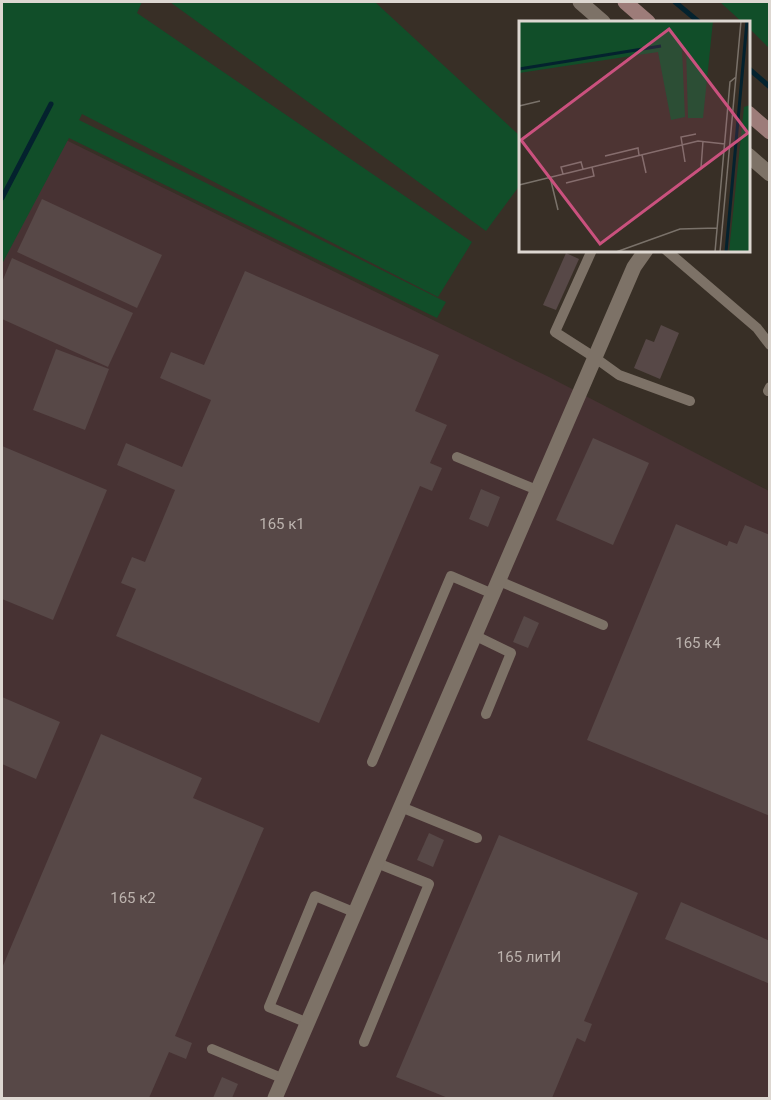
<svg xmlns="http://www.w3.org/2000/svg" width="771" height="1100" font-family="Roboto,sans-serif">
	<rect width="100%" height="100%" fill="#382f26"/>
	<polygon fill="#473233" points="66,140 549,377 769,491 769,1098 2,1098 2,260"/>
	<g fill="#114e29">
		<polygon points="2,2 142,2 137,13 472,242 438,297 82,114 79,120 446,302 437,318 69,138 2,264"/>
		<polygon points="170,2 375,2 520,136 520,185 486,231"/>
		<polygon points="720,2 769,2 769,48 749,28 748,22 742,22"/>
	</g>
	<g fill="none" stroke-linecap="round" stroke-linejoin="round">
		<g stroke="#04222e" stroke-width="5">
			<polyline points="675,2 699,22"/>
			<polyline points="748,68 770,87"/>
			<polyline points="2,198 51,104"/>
		</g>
	</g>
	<g fill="#574847">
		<polygon points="42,199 162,255 137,308 17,252"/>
		<polygon points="566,253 579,259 556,310 543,305"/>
		<polygon points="12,258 133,313 108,367 2,319 2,282"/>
		<polygon points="245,271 439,355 415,411 447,425 430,463 442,468 432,491 420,486 319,723 116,636 136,589 121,583 132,557 145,562 175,490 117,465 126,443 182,467 211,400 160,378 171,352 204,365"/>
		<polygon points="661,325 679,333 660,379 634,368 646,339 654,342"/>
		<polygon points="56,349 109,369 85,430 33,410"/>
		<polygon points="593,438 649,463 613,545 556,520"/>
		<polygon points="2,446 107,490 53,620 2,599"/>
		<polygon points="481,489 500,497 488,527 469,519"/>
		<polygon points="676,524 727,546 729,541 737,544 745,525 770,535 770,816 587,740"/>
		<polygon points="524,616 539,623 528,648 513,642"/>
		<polygon points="2,697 60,722 36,779 2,764"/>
		<polygon points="101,734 202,778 193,798 264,828 175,1036 192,1043 186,1059 169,1052 149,1098 2,1098 2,968"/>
		<polygon points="429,833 444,840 433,867 417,860"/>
		<polygon points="499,835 638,893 584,1021 592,1024 585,1042 577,1038 552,1098 448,1098 396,1077"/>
		<polygon points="681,902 770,941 770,984 665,939"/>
		<polygon points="222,1077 238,1084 232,1098 213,1098"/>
	</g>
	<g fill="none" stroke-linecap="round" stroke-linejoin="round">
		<g stroke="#7d7267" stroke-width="10">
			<polyline points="592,250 555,332 594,357 619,375 690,401"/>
			<polyline points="666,250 757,328 770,345"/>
			<polyline points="768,391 770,387"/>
			<polyline points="457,457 537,490"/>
			<polyline points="499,581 603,625"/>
			<polyline points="476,636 511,653 486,714"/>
			<polyline points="372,762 451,576 493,594"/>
			<polyline points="401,807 477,838"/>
			<polyline points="308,1023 269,1007 315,896 356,913"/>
			<polyline points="364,1042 429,884 377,863"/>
			<polyline points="212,1049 284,1079"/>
		</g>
		<g stroke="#7d7267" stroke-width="15">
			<polyline points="580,2 603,22"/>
			<polyline points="748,155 770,174"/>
			<polyline points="275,1098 634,267 646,250"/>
		</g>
		<g stroke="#9d7c79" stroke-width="15">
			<polyline points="625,2 648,22"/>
			<polyline points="748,113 770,132"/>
		</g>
	</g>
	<g text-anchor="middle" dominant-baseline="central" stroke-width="5" stroke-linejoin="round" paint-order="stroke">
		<g font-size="15" fill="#bcb3ae">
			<text x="282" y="524">165 к1</text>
			<text x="698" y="643">165 к4</text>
			<text x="133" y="898">165 к2</text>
			<text x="529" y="957">165 литИ</text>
		</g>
	</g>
	<g transform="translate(519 21)">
		<rect width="231" height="231" fill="#382f26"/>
		<path d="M0 0H194L184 97H169L167 27 163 28 166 96 152 99 139 31 0 52ZM231 84V231H210L225 86Z" fill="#114e29"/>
		<path fill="none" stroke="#04222e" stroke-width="3" d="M0 48 142 25M207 231 228 0"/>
		<path fill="none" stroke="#7a726a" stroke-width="1.5" d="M0 85 21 80M123 134 127 152M86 135 119 127 120 134M166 141 162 116 177 113M176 151 182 147 184 120M44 153 42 146 62 141 64 148M31 156 39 189M47 162 75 155 73 146M0 164 179 120 206 123M97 231 161 208 198 207M196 231 211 61 217 56M201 231 222 0"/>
		<path fill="#ca517e" fill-opacity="0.15" stroke="#ca517e" stroke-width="3" d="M150 8 229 112 81 223 2 119Z"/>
		<rect width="231" height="231" fill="none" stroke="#ddd7d1" stroke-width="3"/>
	</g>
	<rect width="771" height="1100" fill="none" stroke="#ddd7d1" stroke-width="6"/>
</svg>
